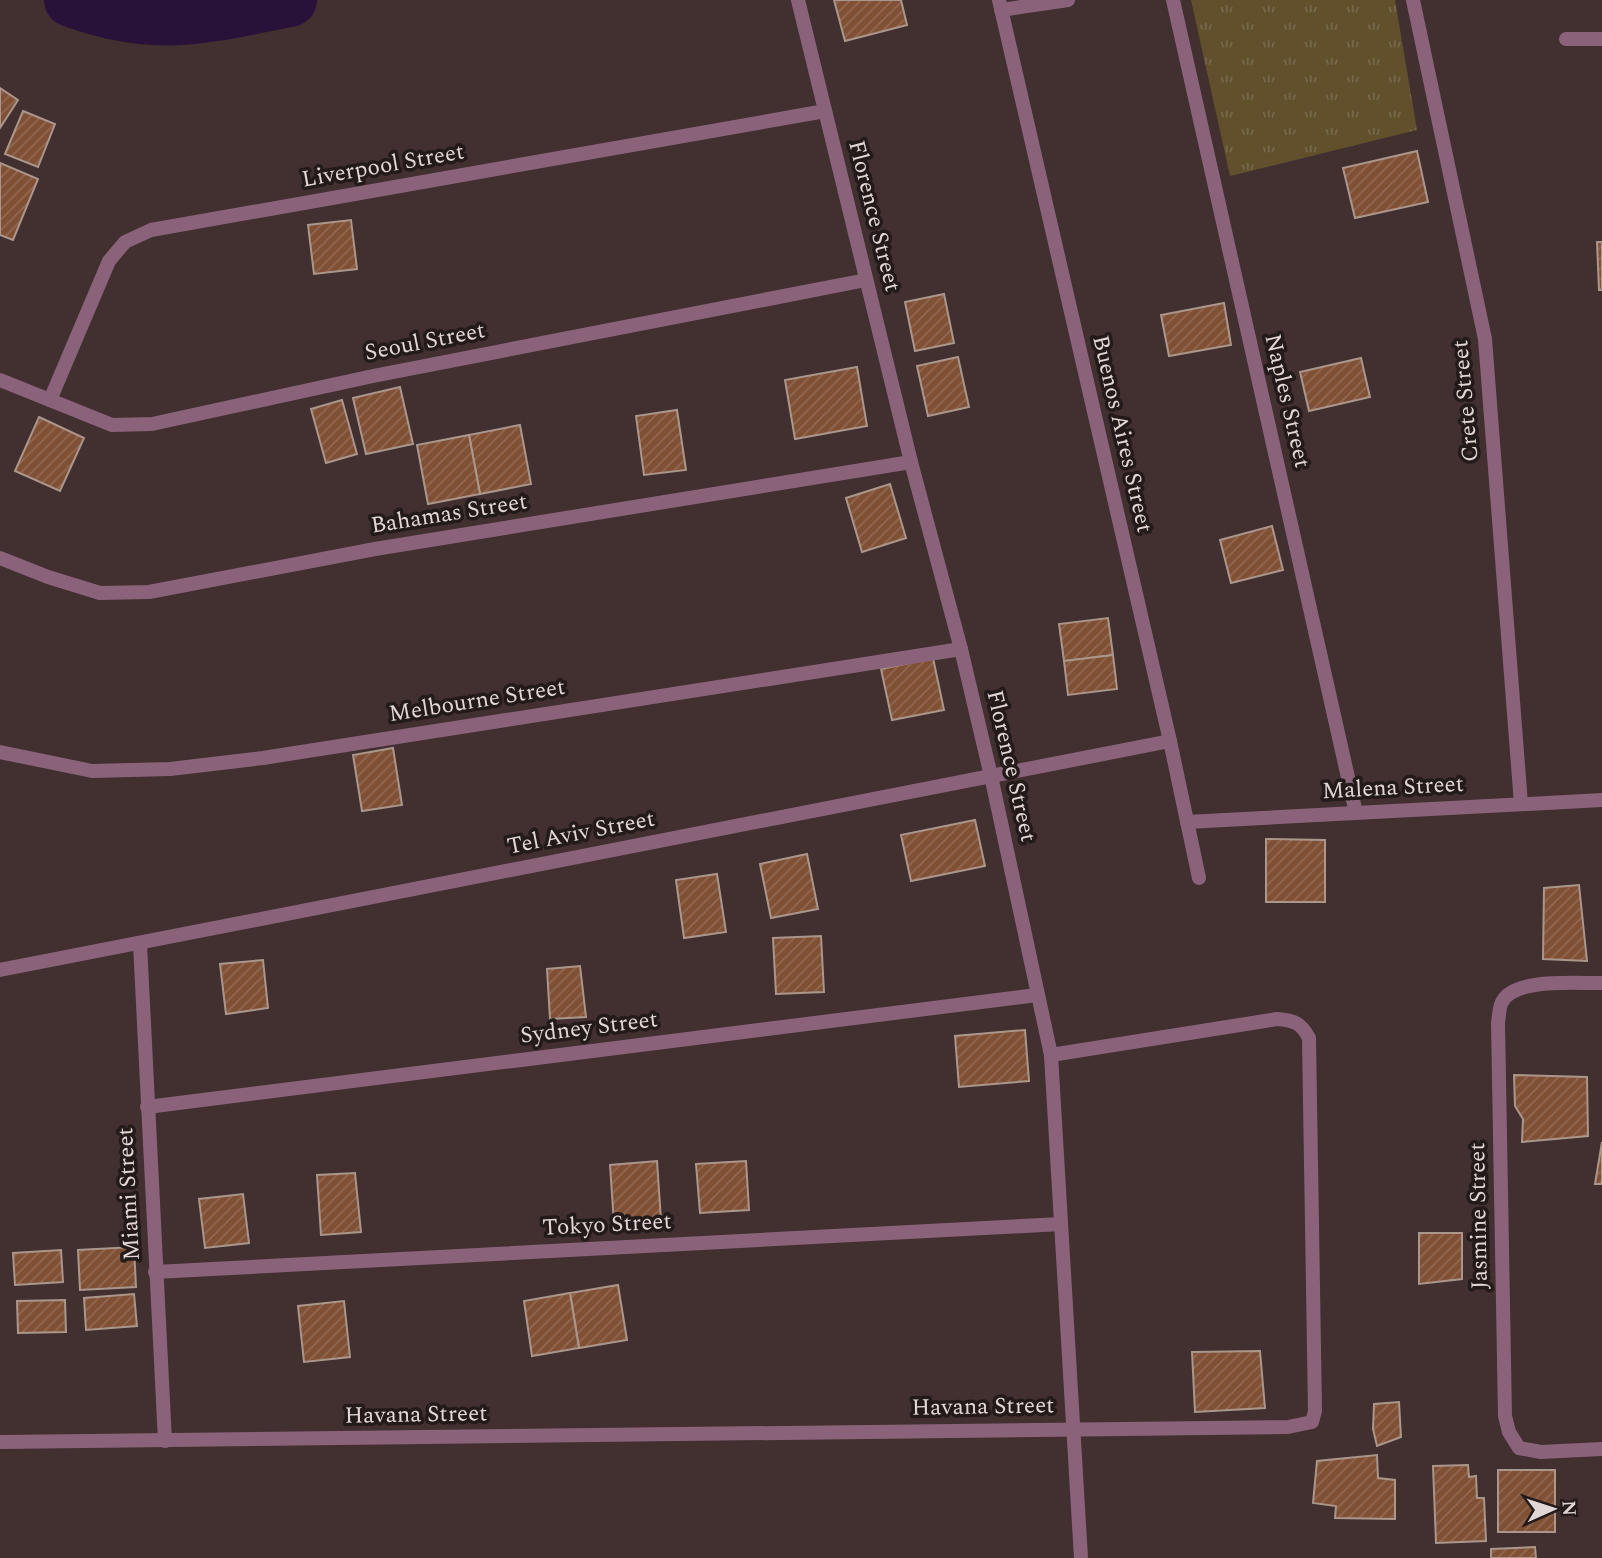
<svg xmlns="http://www.w3.org/2000/svg" width="1602" height="1558" font-family="Spectral,serif">
	<defs>
		<pattern id="park-tufts" width="24" height="20" patternUnits="userSpaceOnUse" patternTransform="scale(1.75)"><rect width="24" height="20" fill="#62502d"/><path d="M3 7l-1-3M5 7V3M7 7l1-3M15 17l-1-3M17 17v-4M19 17l1-3" fill="none" stroke="#78684b"/></pattern>
		<pattern id="building-hatch" width="6" height="6" patternUnits="userSpaceOnUse" patternTransform="scale(1.75)"><rect width="6" height="6" fill="#805035"/><path d="M-1 1l2-2M0 6l6-6M5 7l2-2" fill="none" stroke="#926852"/></pattern>
	</defs>
	<rect width="100%" height="100%" fill="#422f30"/>
	<polygon fill="url(#park-tufts)" points="1191,0 1395,0 1417,130 1230,176"/>
	<g fill="none" stroke-linecap="round" stroke-linejoin="round">
		<path stroke="#29123a" stroke-width="54" d="M71 0C157 32 205 16 290 0"/>
	</g>
	<g fill="url(#building-hatch)" stroke="#aa968b" stroke-width="2">
		<polygon points="834,0 901,0 907,25 845,41"/>
		<polygon points="0,88 18,100 0,128"/>
		<polygon points="23,111 55,124 38,167 5,154"/>
		<polygon points="1417,151 1428,202 1355,218 1343,168"/>
		<polygon points="0,163 38,179 13,240 0,235"/>
		<polygon points="351,220 357,269 314,274 308,225"/>
		<polygon points="1597,242 1602,242 1602,290 1599,290"/>
		<polygon points="944,294 954,343 915,351 905,302"/>
		<polygon points="1224,303 1231,345 1169,356 1161,315"/>
		<polygon points="958,357 969,407 928,416 917,366"/>
		<polygon points="1361,358 1370,397 1309,411 1300,372"/>
		<polygon points="857,367 867,426 795,439 785,380"/>
		<polygon points="400,387 413,444 366,454 353,398"/>
		<polygon points="342,400 357,454 326,463 311,409"/>
		<polygon points="677,410 686,470 644,475 636,416"/>
		<polygon points="39,417 84,438 60,491 15,471"/>
		<polygon points="520,425 531,484 480,494 469,435"/>
		<polygon points="469,435 480,494 428,504 417,445"/>
		<polygon points="890,484 906,538 862,552 846,498"/>
		<polygon points="1272,526 1283,570 1231,583 1220,540"/>
		<polygon points="1108,618 1113,655 1064,661 1059,624"/>
		<polygon points="1113,655 1117,689 1068,695 1064,661"/>
		<polygon points="933,658 944,710 892,720 881,669"/>
		<polygon points="393,748 402,805 362,811 353,755"/>
		<polygon points="975,820 985,866 911,881 901,835"/>
		<polygon points="1266,839 1325,840 1325,902 1266,902"/>
		<polygon points="807,854 818,909 771,918 760,864"/>
		<polygon points="717,874 726,932 684,938 676,880"/>
		<polygon points="1579,885 1587,961 1543,959 1544,888"/>
		<polygon points="821,936 824,992 776,994 773,938"/>
		<polygon points="263,960 268,1008 226,1014 220,964"/>
		<polygon points="580,966 586,1017 550,1019 547,969"/>
		<polygon points="1025,1030 1029,1081 959,1087 955,1036"/>
		<polygon points="1514,1075 1587,1077 1588,1136 1522,1142 1523,1119 1515,1106"/>
		<polygon points="1602,1142 1602,1184 1595,1184"/>
		<polygon points="657,1161 661,1220 614,1224 610,1165"/>
		<polygon points="746,1161 749,1210 700,1213 696,1164"/>
		<polygon points="355,1173 361,1232 321,1235 317,1175"/>
		<polygon points="243,1194 249,1243 205,1248 199,1199"/>
		<polygon points="1419,1233 1462,1233 1462,1279 1419,1284"/>
		<polygon points="134,1247 136,1287 80,1290 78,1250"/>
		<polygon points="61,1250 63,1282 15,1285 13,1253"/>
		<polygon points="618,1285 627,1340 579,1348 570,1293"/>
		<polygon points="570,1293 579,1348 532,1356 524,1301"/>
		<polygon points="134,1294 137,1326 86,1330 84,1298"/>
		<polygon points="65,1300 66,1332 18,1333 17,1301"/>
		<polygon points="344,1301 350,1357 304,1362 298,1306"/>
		<polygon points="1260,1351 1265,1408 1195,1412 1192,1352"/>
		<polygon points="1399,1402 1401,1437 1377,1446 1373,1429 1374,1404"/>
		<polygon points="1377,1455 1378,1478 1395,1480 1395,1519 1335,1518 1336,1506 1313,1503 1317,1461"/>
		<polygon points="1468,1465 1469,1477 1476,1476 1477,1498 1484,1498 1486,1541 1436,1543 1433,1466"/>
		<rect x="1498" y="1470" width="57" height="62"/>
		<polygon points="1535,1547 1536,1558 1491,1558 1491,1549"/>
	</g>
	<g fill="none" stroke-linecap="round" stroke-linejoin="round">
		<g stroke="#8a637b" stroke-width="14">
			<polyline points="798,0 911,462 961,649 991,776 1051,1055 1081,1558"/>
			<polyline points="999,0 1170,741 1199,878"/>
			<polyline points="1173,0 1356,813"/>
			<polyline points="1413,0 1485,339 1521,804"/>
			<polyline points="1001,10 1068,0"/>
			<polyline points="1566,39 1602,39"/>
			<polyline points="0,380 112,425 152,424 373,376 866,280"/>
			<polyline points="50,400 109,261 125,242 151,230 825,111"/>
			<polyline points="0,558 48,577 100,593 149,592 375,549 911,462"/>
			<polyline points="0,752 92,771 170,769 263,758 961,649"/>
			<polyline points="1187,822 1602,800"/>
			<polyline points="140,944 165,1441"/>
			<polyline points="0,970 1170,741"/>
			<path d="M1602 983C1578 984 1515 977 1502 1002 1499 1007 1499 1017 1498 1023L1505 1416 1509 1432 1519 1448 1541 1452 1602 1449"/>
			<polyline points="147,1107 1037,995"/>
			<polyline points="155,1272 1061,1224"/>
			<path d="M0 1442 1288 1427 1312 1422 1315 1411 1309 1038C1301 1023 1294 1020 1277 1019L1051 1055"/>
		</g>
	</g>
	<g text-anchor="middle" dominant-baseline="central" stroke-width="7" stroke-linejoin="round" paint-order="stroke">
		<g font-size="23" fill="#e3d6d6" stroke="#231a1a">
			<text transform="translate(383 166) rotate(-10)">Liverpool Street</text>
			<text transform="translate(874 216) rotate(76)">Florence Street</text>
			<text transform="translate(425 342) rotate(-11)">Seoul Street</text>
			<text transform="translate(1287 401) rotate(77)">Naples Street</text>
			<text transform="translate(1466 401) rotate(-95)">Crete Street</text>
			<text transform="translate(1122 434) rotate(77)">Buenos Aires Street</text>
			<text transform="translate(449 514) rotate(-9)">Bahamas Street</text>
			<text transform="translate(477 701) rotate(-9)">Melbourne Street</text>
			<text transform="translate(1011 766) rotate(77)">Florence Street</text>
			<text transform="translate(1393 788) rotate(-3)">Malena Street</text>
			<text transform="translate(581 833) rotate(-11)">Tel Aviv Street</text>
			<text transform="translate(589 1028) rotate(-7)">Sydney Street</text>
			<text transform="translate(129 1194) rotate(-93)">Miami Street</text>
			<text transform="translate(1479 1216) rotate(-91)">Jasmine Street</text>
			<text transform="translate(607 1225) rotate(-3)">Tokyo Street</text>
			<text transform="translate(983 1407) rotate(-1)">Havana Street</text>
			<text transform="translate(416 1415) rotate(-1)">Havana Street</text>
		</g>
	</g>
	<g transform="translate(1553 1509) rotate(87)" stroke="#231a1a" stroke-width="5" paint-order="stroke">
	<path d="M0-5L12 26L0 18L-12 26Z" fill="#e3d6d6"/>
	<text y="-10" font-size="19" font-weight="bold" text-anchor="middle" fill="#e3d6d6">N</text>
	</g>
</svg>
